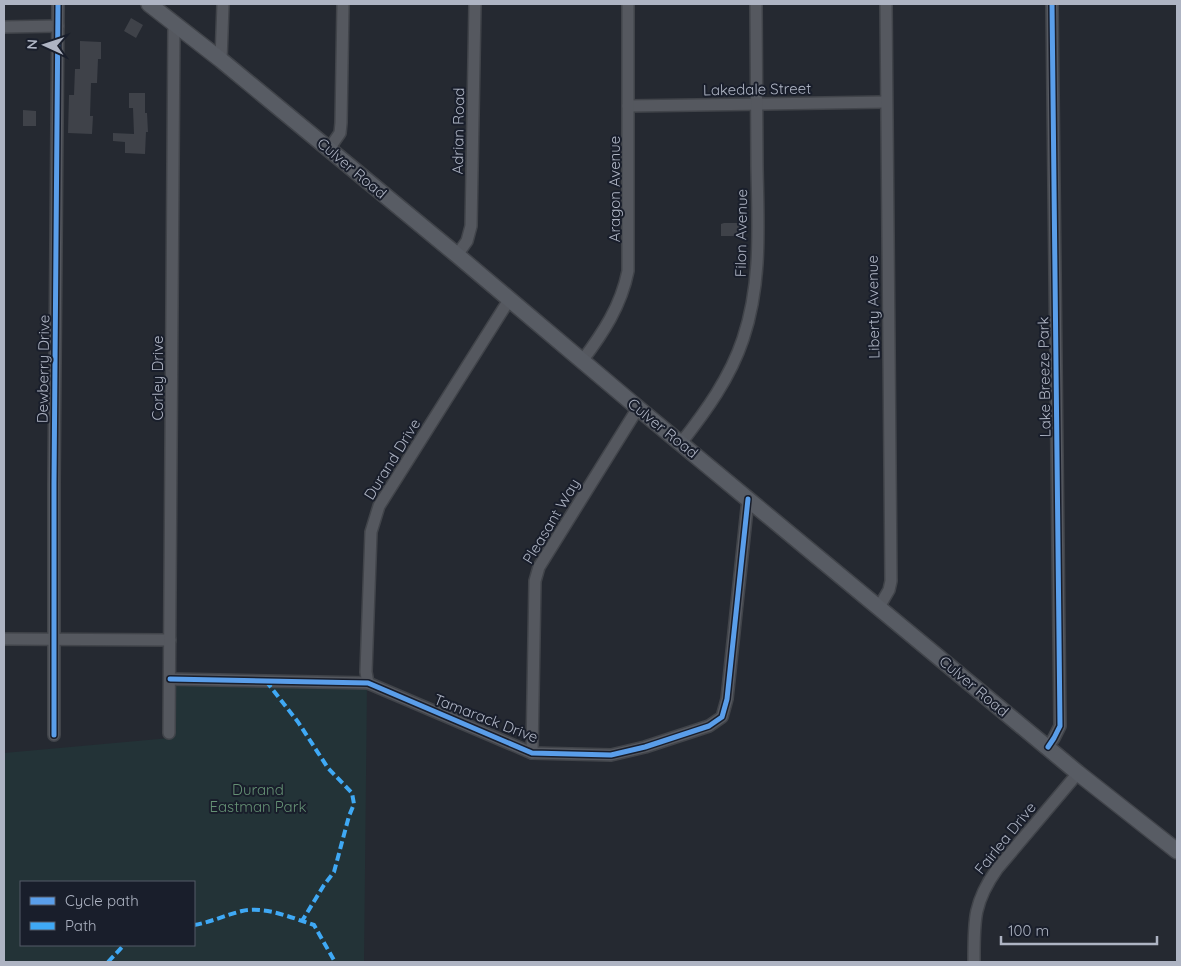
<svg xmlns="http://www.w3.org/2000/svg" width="1181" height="966" font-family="Quicksand,sans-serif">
	<rect width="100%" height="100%" fill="#252931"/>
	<path fill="#233337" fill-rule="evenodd" d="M172 679 367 683 364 962H4V753L170 738ZM21 882H194V945H21Z"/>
	<g fill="#3f4249">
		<polygon points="131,18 143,25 136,38 124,31"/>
		<polygon points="80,41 101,42 101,59 98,59 97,83 91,83 90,116 93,116 92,134 68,133 69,95 74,95 75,69 80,69"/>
		<polygon points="129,93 145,93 145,113 147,113 148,132 146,132 145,154 125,153 125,142 113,141 113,133 134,134 133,108 129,108"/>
		<polygon points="23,110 36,111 36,126 23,126"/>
		<polygon points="724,223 741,223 741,236 721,236 721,224"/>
	</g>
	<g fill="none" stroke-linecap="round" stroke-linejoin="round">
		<defs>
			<g id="street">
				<polyline points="4,27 58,26"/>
				<polyline points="221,60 223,4"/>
				<polyline points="628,106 886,102"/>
				<polyline points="329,149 340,133 341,123 343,4"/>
				<polyline points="457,255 467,241 471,226 475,4"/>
				<path d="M582 361C603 333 621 306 628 271V4"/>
				<path d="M681 443C706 411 730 378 743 339 762 283 758 225 757 167 757 112 756 58 756 4"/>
				<polyline points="879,607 889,590 891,581 886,4"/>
				<polyline points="4,639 170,640"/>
				<polyline points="170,679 368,683 532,753 611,755 645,747 709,726 722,717 727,699 748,499"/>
				<polyline points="368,683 366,672 371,532 379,506 509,300"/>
				<polyline points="169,733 174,23"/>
				<polyline points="54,735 54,484 58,4"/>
				<polyline points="1048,747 1054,738 1060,726 1052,4"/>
				<polyline points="532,753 535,581 539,567 638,408"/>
				<path d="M974 962C974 921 973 903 997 869L1078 773"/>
			</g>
			<polyline id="secondary" points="149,4 221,60 457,255 638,408 1078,773 1177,851"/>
		</defs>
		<use href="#street" stroke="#41444a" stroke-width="14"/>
		<use href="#secondary" stroke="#41444a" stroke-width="18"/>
		<use href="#street" stroke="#55585f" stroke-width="11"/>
		<use href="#secondary" stroke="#585c64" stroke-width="15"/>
		<g stroke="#3fa9f5" stroke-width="4" stroke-dasharray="8 4" stroke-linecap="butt">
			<polyline points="266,681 298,722 328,768 352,793 354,804 349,816 334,872 324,885 302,921"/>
			<path d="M194 925C211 922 226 915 242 911 266 906 292 918 314 925L335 962"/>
			<polyline points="108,962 124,945"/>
		</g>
		<defs>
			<g id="cycleway">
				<polyline points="170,679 368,683 532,753 611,755 645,747 709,726 722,717 727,699 748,499"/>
				<polyline points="54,735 54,484 58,4"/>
				<polyline points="1048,747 1054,738 1060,726 1052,4"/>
			</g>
		</defs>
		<use href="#cycleway" stroke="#191e2b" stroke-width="8"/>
		<use href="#cycleway" stroke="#5a9eea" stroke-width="5"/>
	</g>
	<g text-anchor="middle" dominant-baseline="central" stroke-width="4" stroke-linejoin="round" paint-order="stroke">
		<g font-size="15" fill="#aeb4c3" stroke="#191e2b">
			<text transform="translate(757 89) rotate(-1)">Lakedale Street</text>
			<text transform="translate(458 131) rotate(-89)">Adrian Road</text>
			<text transform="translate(352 168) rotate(40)">Culver Road</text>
			<text transform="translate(614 189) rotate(-90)">Aragon Avenue</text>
			<text transform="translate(741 233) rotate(-89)">Filon Avenue</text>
			<text transform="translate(873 307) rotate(-91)">Liberty Avenue</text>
			<text transform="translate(43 369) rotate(-89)">Dewberry Drive</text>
			<text transform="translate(1044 377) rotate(-91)">Lake Breeze Park</text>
			<text transform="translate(157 378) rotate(-90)">Corley Drive</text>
			<text transform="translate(663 428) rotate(39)">Culver Road</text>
			<text transform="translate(392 459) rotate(-58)">Durand Drive</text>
			<text transform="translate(551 521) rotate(-59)">Pleasant Way</text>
			<text transform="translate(974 686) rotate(40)">Culver Road</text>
			<text transform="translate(486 718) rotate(21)">Tamarack Drive</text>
			<text transform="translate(1005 838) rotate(-51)">Fairlea Drive</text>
		</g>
		<g font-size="15" fill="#669275" stroke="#191e2b">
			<text x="258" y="789">Durand<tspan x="258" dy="17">Eastman Park</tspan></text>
		</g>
	</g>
	<rect width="1181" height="966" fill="none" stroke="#aeb4c3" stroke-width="10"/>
	<rect x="20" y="881" width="175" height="65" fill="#191e2b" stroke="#555a68"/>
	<rect x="30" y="897" width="25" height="8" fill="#5a9eea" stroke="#555a68"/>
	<text x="65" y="906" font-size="15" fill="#aeb4c3">Cycle path</text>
	<rect x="30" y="922" width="25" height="8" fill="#3fa9f5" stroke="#555a68"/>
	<text x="65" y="931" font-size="15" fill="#aeb4c3">Path</text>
	<g transform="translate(45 45) rotate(273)" stroke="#191e2b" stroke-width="4" paint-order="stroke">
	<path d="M0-4L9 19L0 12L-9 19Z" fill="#aeb4c3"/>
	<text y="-8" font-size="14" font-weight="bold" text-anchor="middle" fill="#aeb4c3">N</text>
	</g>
	<path d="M1001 936v8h156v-8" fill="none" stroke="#aeb4c3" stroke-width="2.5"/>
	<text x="1008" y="936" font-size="15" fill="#aeb4c3" stroke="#191e2b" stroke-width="4" paint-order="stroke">100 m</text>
</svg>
